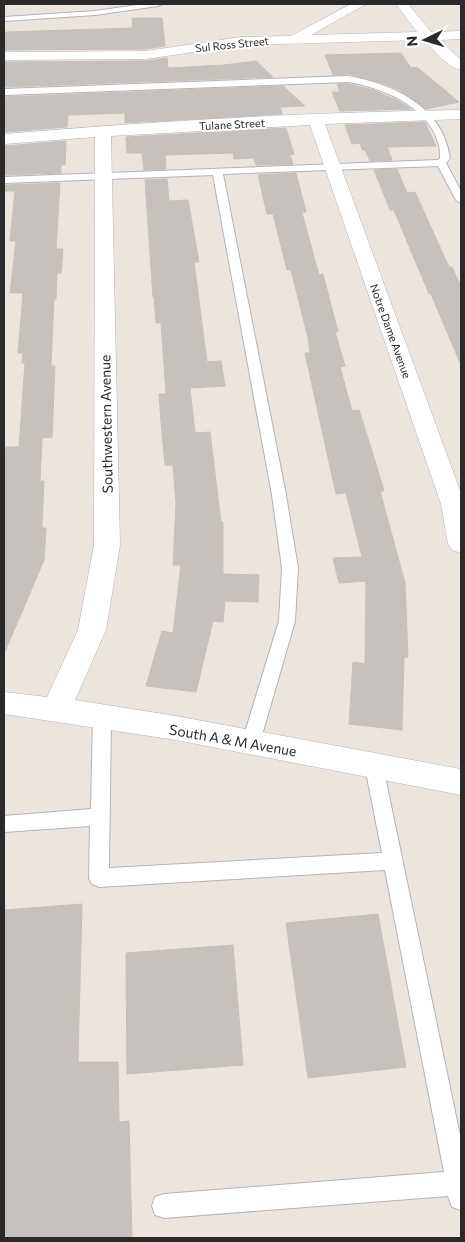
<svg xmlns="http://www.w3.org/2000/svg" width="465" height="1242" font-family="Commissioner,sans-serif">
	<rect width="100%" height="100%" fill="#ebe5de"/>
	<g fill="#c6c1bd" stroke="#c6c0b8">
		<polygon points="132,18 162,18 165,46 146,49 4,50 6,32 133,28"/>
		<polygon points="401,53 411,68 417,67 459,102 426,109 400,90 383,83 348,74 333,75 325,55"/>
		<polygon points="167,58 168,68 224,65 256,61 273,77 4,87 4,62 146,61"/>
		<polygon points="337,84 348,84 374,90 400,102 411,109 340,111 332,92 340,92"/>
		<polygon points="283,86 305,106 280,107 282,114 125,123 125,113 68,115 67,127 4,132 4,97"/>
		<polygon points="425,122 436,146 387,147 392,160 370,161 365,150 362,150 360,143 352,144 345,125"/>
		<polygon points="286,128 294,154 290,155 293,164 256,165 254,158 234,159 233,153 165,155 166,169 144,170 142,153 127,153 126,137"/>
		<polygon points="66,141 65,165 61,165 61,173 4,175 4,146"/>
		<polygon points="397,169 407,193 415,192 449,267 452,267 461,287 461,365 431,294 429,294 394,210 390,210 374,170"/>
		<polygon points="296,173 306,212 302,213 319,275 323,274 338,332 335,332 345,366 340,367 352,411 359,410 372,451 384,491 380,491 405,583 408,657 404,657 402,730 349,724 353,662 365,664 366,581 339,583 333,558 362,557 346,493 336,494 305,353 310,353 308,338 291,270 287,270 273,214 267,214 258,175"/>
		<polygon points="167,179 169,201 188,200 199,262 194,262 207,362 221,361 225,386 190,388 195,433 210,432 221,522 223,522 223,574 259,575 258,602 225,601 223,622 213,621 196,692 146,686 162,631 173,633 181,565 173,565 176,504 173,465 165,465 161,422 159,394 166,394 161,323 156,323 154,297 153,297 145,180"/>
		<polygon points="60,183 56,249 63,249 61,273 57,273 56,299 54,299 51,366 55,366 52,437 42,438 40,481 44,481 42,528 46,528 44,560 4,654 4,466 6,447 19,447 25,363 22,363 23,353 18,353 23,293 10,293 16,241 10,241 15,191 4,191 4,185"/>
		<polygon points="82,904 78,1062 118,1062 119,1122 129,1121 132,1238 4,1238 4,910"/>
		<polygon points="378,914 406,1067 308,1078 286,923"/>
		<polygon points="233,945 243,1065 127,1074 126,953"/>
	</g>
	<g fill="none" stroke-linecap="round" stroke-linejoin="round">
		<defs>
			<g id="service">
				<polygon points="144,4 162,4 158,6 95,15 4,21 4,17 95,11"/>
				<path d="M348 76C394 84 443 107 450 158L446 163 461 191V203L456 200 438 166 223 174 286 495 298 568 295 621 260 742 257 747 251 749 245 747 242 742 279 621 282 568 272 495 213 175 4 183V177L438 160 440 158C440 153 440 147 438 142 427 106 381 87 348 82L4 95V89Z"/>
				<polygon points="102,710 108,712 111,717 109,868 382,853 365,767 368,762 374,759 380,762 383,767 461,1140 461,1210 452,1207 448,1196 164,1218 155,1215 152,1206 155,1197 164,1194 444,1172 385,870 99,887 92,884 89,878 90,826 4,832 4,816 91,809 93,717 96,712"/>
			</g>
			<g id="minor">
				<path d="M351 4H366L311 35 417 32 396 4H408L431 32 461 31V39L439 40 461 60V70C447 67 434 50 424 40L241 45 146 59 4 60V52L146 51 241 37 291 36Z"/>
				<path d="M461 110V119L325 124 461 493V553L452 550 448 544 441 504 310 125 111 136 120 545 106 630 75 700 176 716 461 769V795L176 740 4 714V692L47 697 78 630 94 545 95 137 4 144V134C156 121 309 112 461 110Z"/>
			</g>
		</defs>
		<use href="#service" stroke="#b1b4bc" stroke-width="2"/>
		<use href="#minor" stroke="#b1b4bc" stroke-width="1"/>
		<use href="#service" fill="#fff" fill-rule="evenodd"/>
		<use href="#minor" fill="#fff" fill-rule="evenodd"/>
	</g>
	<g text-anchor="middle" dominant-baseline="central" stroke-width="4" stroke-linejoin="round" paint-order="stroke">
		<g font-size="11" fill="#2a2a2a" stroke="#fff">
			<text transform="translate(232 44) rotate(-6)">Sul Ross Street</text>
			<text transform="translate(232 124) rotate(-3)">Tulane Street</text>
			<text transform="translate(391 331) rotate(70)">Notre Dame Avenue</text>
		</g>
		<g font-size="14" fill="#2a2a2a" stroke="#fff">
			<text transform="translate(106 424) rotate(-91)">Southwestern Avenue</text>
			<text transform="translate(233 740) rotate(10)">South A &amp; M Avenue</text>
		</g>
	</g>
	<rect width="465" height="1242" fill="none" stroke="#2a2a2a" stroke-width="10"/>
	<g transform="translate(425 40) rotate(265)" stroke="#ffffff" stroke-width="4" paint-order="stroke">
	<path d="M0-4L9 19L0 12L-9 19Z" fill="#2a2a2a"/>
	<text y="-8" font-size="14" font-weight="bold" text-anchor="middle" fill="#2a2a2a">N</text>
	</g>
</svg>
